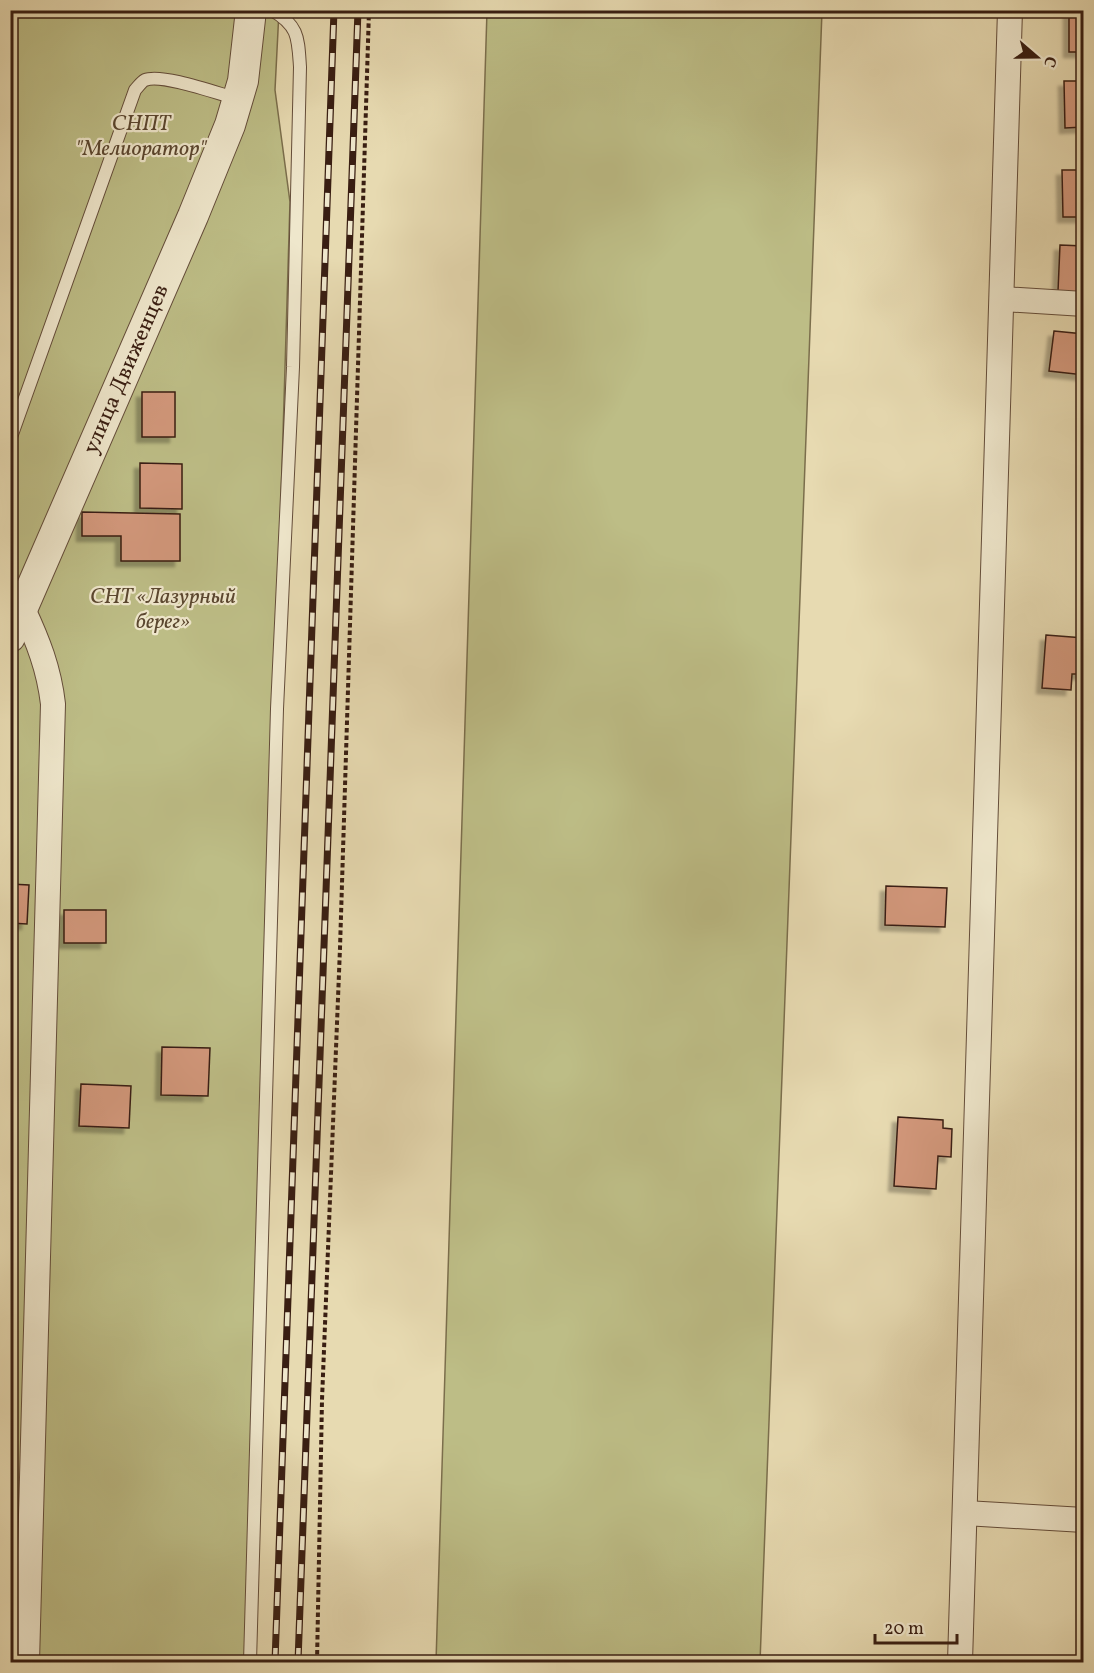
<svg xmlns="http://www.w3.org/2000/svg" width="1094" height="1673" font-family="Vollkorn,serif">
	<defs>
		<filter id="shadow"><feDropShadow dx="-5.5" dy="5.5" stdDeviation="1.5" flood-color="#0004"/></filter>
	</defs>
	<rect width="100%" height="100%" fill="#e7dab1"/>
	<filter id="stains"><feTurbulence type="fractalNoise" baseFrequency=".00333" numOctaves="4"/><feColorMatrix values="0 0 0 0 .2 0 0 0 0 .09 0 0 0 0 .02 0 0 0 .5 -.17"/></filter>
	<radialGradient id="worn" r=".72"><stop offset=".6" stop-color="#630" stop-opacity="0"/><stop offset="1" stop-color="#630" stop-opacity=".3"/></radialGradient>
	<g fill="#bdbd86" stroke="#7b6e4c" stroke-width="1.5">
		<polygon points="10,11 279,11 275,90 290,202 246,1662 11,1662"/>
		<polygon points="487,11 822,11 760,1662 436,1662"/>
	</g>
	<g fill="#d3987b" stroke="#391e12" stroke-width="1.5" filter="url(#shadow)">
		<rect x="1069" y="10" width="15" height="42"/>
		<polygon points="1064,81 1084,81 1084,127 1065,128"/>
		<polygon points="1062,170 1084,170 1084,217 1063,217"/>
		<polygon points="1060,245 1084,246 1084,293 1058,291"/>
		<polygon points="1054,331 1084,334 1084,375 1049,371"/>
		<rect x="142" y="392" width="33" height="45"/>
		<polygon points="140,463 182,464 182,509 140,508"/>
		<polygon points="82,512 180,514 180,561 121,561 121,536 82,536"/>
		<polygon points="1046,635 1084,638 1084,674 1072,674 1071,690 1042,688"/>
		<polygon points="10,884 29,885 27,924 10,923"/>
		<polygon points="886,886 947,888 945,927 885,925"/>
		<rect x="64" y="910" width="42" height="33"/>
		<polygon points="162,1047 210,1048 208,1096 161,1095"/>
		<polygon points="81,1084 131,1086 129,1128 79,1126"/>
		<polygon points="898,1117 943,1120 943,1128 952,1129 951,1157 938,1156 936,1189 894,1186"/>
	</g>
	<g fill="none" stroke-linecap="round" stroke-linejoin="round">
		<defs>
			<g id="service">
				<path d="M10 440 135 90C138 87 141 82 145 80 162 73 219 94 238 99"/>
				<path d="M250 1662 277 709 293 367 300 67C298 38 299 26 272 10"/>
			</g>
			<g id="minor">
				<polyline points="1003,299 1084,304"/>
				<path d="M23 609C38 641 49 669 53 704L27 1662"/>
				<polyline points="965,1513 1084,1520"/>
				<polyline points="960,1662 1010,10"/>
			</g>
			<g id="tertiary">
				<path id="s1" d="M10 637 193 216 230 125 243 81 251 10"/>
			</g>
		</defs>
		<use href="#service" stroke="#644d3a" stroke-width="14"/>
		<use href="#minor" stroke="#644d3a" stroke-width="26"/>
		<use href="#tertiary" stroke="#644d3a" stroke-width="32"/>
		<polyline stroke="#391e12" stroke-width="4" stroke-dasharray="4.5 3" stroke-linecap="butt" points="317,1662 322,1400 340,948 369,10"/>
		<use href="#service" stroke="#efe7cc" stroke-width="12"/>
		<use href="#minor" stroke="#efe7cc" stroke-width="24"/>
		<use href="#tertiary" stroke="#efe7cc" stroke-width="30"/>
		<defs>
			<g id="rail">
				<polyline points="275,1662 334,10"/>
				<polyline points="298,1662 358,10"/>
			</g>
		</defs>
		<use href="#rail" stroke="#391e12" stroke-width="7"/>
		<use href="#rail" stroke="#efe7cc" stroke-width="4.5" stroke-dasharray="14" stroke-linecap="butt"/>
	</g>
	<g text-anchor="middle" dominant-baseline="central" stroke-width="4.5" stroke-linejoin="round" paint-order="stroke">
		<g font-size="22" font-style="italic" fill="#5a462f" stroke="#efe7cc">
			<text x="141" y="124">СНПТ<tspan x="141" dy="25">"Мелиоратор"</tspan></text>
			<text x="163" y="597">СНТ «Лазурный<tspan x="163" dy="25">берег»</tspan></text>
		</g>
		<g font-size="22" fill="#391e12" stroke="#efe7cc">
			<text stroke="none"><textPath href="#s1" startOffset="292">улица Движенцев</textPath></text>
		</g>
	</g>
	<rect width="1094" height="1673" fill="none" stroke="#e7dab1" stroke-width="36"/>
	<rect x="12" y="12" width="1070" height="1649" fill="none" stroke="#391e12" stroke-width="3"/>
	<rect x="18" y="18" width="1058" height="1637" fill="none" stroke="#391e12" stroke-width="1.5"/>
	<g transform="translate(1037 57) rotate(110)" stroke="#efe7cc" stroke-width="4.5" paint-order="stroke">
	<path d="M0-4.5L10 22L0 15L-10 22Z" fill="#391e12"/>
	<text y="-9" font-size="16" font-weight="bold" text-anchor="middle" fill="#391e12">С</text>
	</g>
	<path d="M875 1634v9h82v-9" fill="none" stroke="#391e12" stroke-width="3"/>
	<text x="884" y="1634" font-size="18" fill="#391e12" stroke="#efe7cc" stroke-width="4.5" paint-order="stroke">20 m</text>
	<rect width="100%" height="100%" filter="url(#stains)"/>
	<rect width="100%" height="100%" fill="url(#worn)"/>
</svg>
